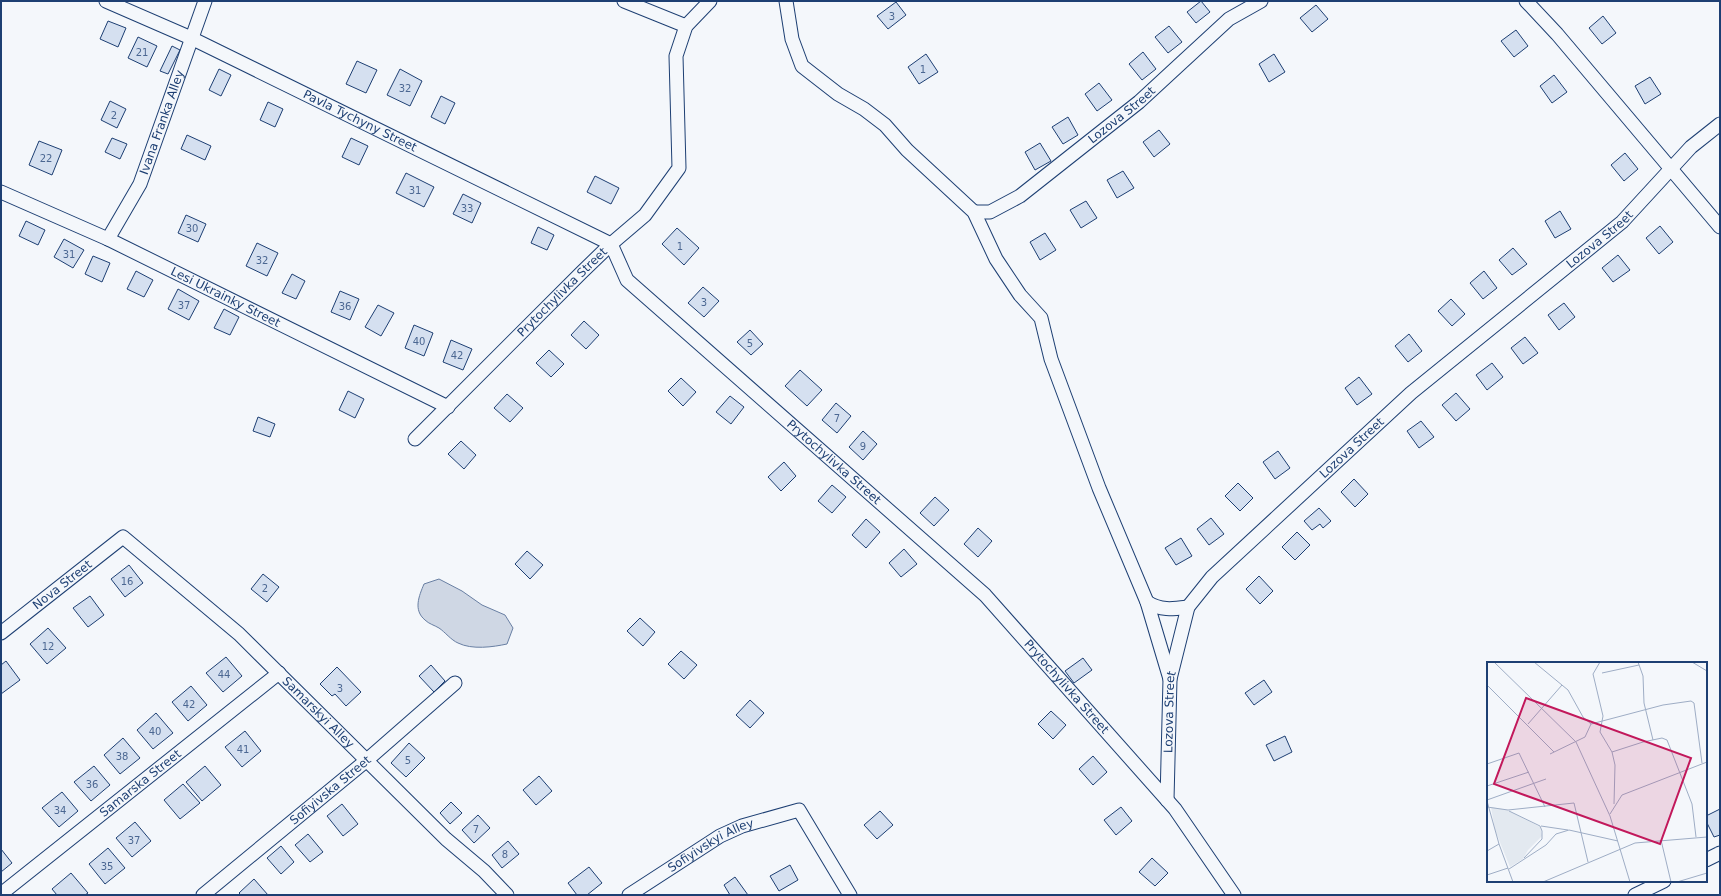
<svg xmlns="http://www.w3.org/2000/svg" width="1721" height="896" font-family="'DejaVu Sans',sans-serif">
	<rect width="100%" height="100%" fill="#f4f7fb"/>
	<path fill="#cfd7e4" stroke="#687fa3" d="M439 579 462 591 482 605 505 615 513 628 507 644C493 647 472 650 458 643 451 640 445 632 439 628 434 625 429 624 425 620 413 610 419 596 424 584Z"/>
	<g fill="#d5e0f0" stroke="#1d3f73">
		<polygon points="1201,1 1210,12 1196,23 1187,12"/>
		<polygon points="896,2 906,15 888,29 877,16"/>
		<polygon points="1316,5 1328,19 1312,32 1300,18"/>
		<polygon points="1603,16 1616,33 1602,44 1589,28"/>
		<polygon points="108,21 126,28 118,47 100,39"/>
		<polygon points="1169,26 1182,42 1168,53 1155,37"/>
		<polygon points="1516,30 1528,46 1514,57 1501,41"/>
		<polygon points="138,37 157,46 147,67 128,58"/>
		<polygon points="172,46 180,50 168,74 160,71"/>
		<polygon points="1143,52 1156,69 1142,80 1129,64"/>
		<polygon points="926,54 938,72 919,84 908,67"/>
		<polygon points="1274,54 1285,72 1269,82 1259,64"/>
		<polygon points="357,61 377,70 366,93 346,84"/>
		<polygon points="219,69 231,75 221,96 209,90"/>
		<polygon points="400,69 422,81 410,106 387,95"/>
		<polygon points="1554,75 1567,92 1552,103 1540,86"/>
		<polygon points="1650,77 1661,94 1645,104 1635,86"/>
		<polygon points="1099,83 1112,100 1097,111 1085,94"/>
		<polygon points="441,96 455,103 445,124 431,117"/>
		<polygon points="110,101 126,109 117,128 101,120"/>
		<polygon points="268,102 283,109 275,127 260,120"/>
		<polygon points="1068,117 1078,135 1063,144 1052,127"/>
		<polygon points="1159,130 1170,144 1154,157 1143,142"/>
		<polygon points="187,135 211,146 205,160 181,149"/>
		<polygon points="112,138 127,144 120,159 105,152"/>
		<polygon points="351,138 368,146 359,165 342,157"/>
		<polygon points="39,141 62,150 52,175 29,165"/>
		<polygon points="1040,143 1051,161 1035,170 1025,152"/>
		<polygon points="1625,153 1638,169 1624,181 1611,165"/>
		<polygon points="1123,171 1134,188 1117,198 1107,180"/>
		<polygon points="406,173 434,187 424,207 396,193"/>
		<polygon points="595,176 619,188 611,204 587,192"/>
		<polygon points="463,194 481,203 472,223 453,214"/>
		<polygon points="1086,201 1097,218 1081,228 1070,210"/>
		<polygon points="1560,211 1571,229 1555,238 1545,221"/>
		<polygon points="186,215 206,224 198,242 178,233"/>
		<polygon points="26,221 45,230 38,245 19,236"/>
		<polygon points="1660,226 1673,242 1659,254 1646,238"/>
		<polygon points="538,227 554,235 547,250 531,243"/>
		<polygon points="677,228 699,248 684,265 662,244"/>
		<polygon points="1045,233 1056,250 1040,260 1030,242"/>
		<polygon points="64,239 84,250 73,268 54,257"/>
		<polygon points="257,243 278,253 267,276 246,266"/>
		<polygon points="1513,248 1527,264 1512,275 1499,260"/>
		<polygon points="1618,255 1630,270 1613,282 1602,268"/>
		<polygon points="93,256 110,263 102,282 85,274"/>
		<polygon points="136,271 153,280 144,297 127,289"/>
		<polygon points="1484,271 1497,288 1483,299 1470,283"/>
		<polygon points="292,274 305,281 296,299 282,293"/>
		<polygon points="703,287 719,301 704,317 688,303"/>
		<polygon points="178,289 199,301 189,320 168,309"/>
		<polygon points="340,291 359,299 350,320 331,312"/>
		<polygon points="1451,299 1465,314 1452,326 1438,311"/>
		<polygon points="1564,303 1575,317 1559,330 1548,315"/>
		<polygon points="378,305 394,313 381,336 365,327"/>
		<polygon points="224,309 239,317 230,335 214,328"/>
		<polygon points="584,321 599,335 586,349 571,335"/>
		<polygon points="414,325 433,333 424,356 405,348"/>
		<polygon points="750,330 763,344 751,355 737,342"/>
		<polygon points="1409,334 1422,351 1408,362 1395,346"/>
		<polygon points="1525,337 1538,353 1523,364 1511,348"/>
		<polygon points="451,340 472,349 463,370 443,362"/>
		<polygon points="549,350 564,364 551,377 536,363"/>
		<polygon points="1492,363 1503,377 1487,390 1476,375"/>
		<polygon points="800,370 822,390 807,406 785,386"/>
		<polygon points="1359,377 1372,394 1357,405 1345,388"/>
		<polygon points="681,378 696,392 683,406 668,391"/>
		<polygon points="348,391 364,399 355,418 339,410"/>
		<polygon points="1456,393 1470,409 1456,421 1442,405"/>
		<polygon points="507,394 523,408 510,422 494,408"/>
		<polygon points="730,396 744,407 731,424 716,412"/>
		<polygon points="836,403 851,416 837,433 822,420"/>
		<polygon points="258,417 275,424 270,437 253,431"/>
		<polygon points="1421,421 1434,437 1419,448 1407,431"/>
		<polygon points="863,431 877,444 863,460 849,447"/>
		<polygon points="461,441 476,455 464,469 448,454"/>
		<polygon points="1278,451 1290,468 1275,479 1263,462"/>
		<polygon points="784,462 796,476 781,491 768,477"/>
		<polygon points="1354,479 1368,494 1355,507 1341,492"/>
		<polygon points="1238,483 1253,498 1240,511 1225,496"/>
		<polygon points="832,485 846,497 832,513 818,501"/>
		<polygon points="935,497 949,510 934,526 920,513"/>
		<polygon points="1319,508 1331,521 1323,528 1320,524 1312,530 1304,521"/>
		<polygon points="1211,518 1224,534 1209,545 1197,529"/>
		<polygon points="866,519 880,532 866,548 852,535"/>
		<polygon points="978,528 992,541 978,557 964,544"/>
		<polygon points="1297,532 1310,545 1295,560 1282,547"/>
		<polygon points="1181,538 1192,556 1176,565 1165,548"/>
		<polygon points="904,549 917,564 901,577 889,563"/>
		<polygon points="527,551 543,565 530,579 515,564"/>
		<polygon points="129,565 143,583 125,597 111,579"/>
		<polygon points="263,574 279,587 267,602 251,589"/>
		<polygon points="1259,576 1273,591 1260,604 1246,589"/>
		<polygon points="90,596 104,615 88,627 73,608"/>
		<polygon points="640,618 655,632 643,646 627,631"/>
		<polygon points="48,628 66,648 47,664 30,644"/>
		<polygon points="681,651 697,665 684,679 668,664"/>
		<polygon points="226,657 242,676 223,692 206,673"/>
		<polygon points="1083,658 1092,670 1074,683 1065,671"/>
		<polygon points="6,661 20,680 1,694 1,665"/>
		<polygon points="431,665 445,681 434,692 419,676"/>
		<polygon points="337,667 361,692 346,706 335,694 332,696 320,684"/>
		<polygon points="1264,680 1272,692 1254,705 1245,693"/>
		<polygon points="191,686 207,705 188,721 172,702"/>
		<polygon points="750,700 764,713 750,728 736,715"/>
		<polygon points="1051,711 1066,725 1053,739 1038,724"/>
		<polygon points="156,713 173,733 153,749 137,730"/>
		<polygon points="245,731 261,751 242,767 225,747"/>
		<polygon points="1285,736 1292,752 1274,761 1266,745"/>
		<polygon points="123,738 140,758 120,774 104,755"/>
		<polygon points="409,743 425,758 406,777 391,763"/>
		<polygon points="1093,756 1107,772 1093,785 1079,769"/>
		<polygon points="94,766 110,785 91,801 74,782"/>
		<polygon points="205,766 221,785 202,801 186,782"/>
		<polygon points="539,776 552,791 536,805 523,790"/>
		<polygon points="183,784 200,803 180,819 164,800"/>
		<polygon points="62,792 78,811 59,827 42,808"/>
		<polygon points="451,802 462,813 450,824 440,813"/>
		<polygon points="342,804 358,824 343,836 327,816"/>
		<polygon points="1121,807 1132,821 1116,835 1104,820"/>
		<polygon points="1720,809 1720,835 1714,837 1706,821 1706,816"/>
		<polygon points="880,811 893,825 877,839 864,825"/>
		<polygon points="478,815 490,828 474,843 462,830"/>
		<polygon points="135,822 151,841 132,857 116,838"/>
		<polygon points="308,834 323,852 310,862 295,845"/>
		<polygon points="508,841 519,854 502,868 492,855"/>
		<polygon points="281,846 294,862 281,874 267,858"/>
		<polygon points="108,848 125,868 105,884 89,864"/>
		<polygon points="1,849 12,863 1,872"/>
		<polygon points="1152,858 1168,873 1155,886 1139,872"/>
		<polygon points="790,865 798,880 779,891 770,876"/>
		<polygon points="589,867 602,883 587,895 577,895 568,883"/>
		<polygon points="71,873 88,893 85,895 57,895 52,889"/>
		<polygon points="735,877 748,895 730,895 724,885"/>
		<polygon points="254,879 268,895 241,895 239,893"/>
	</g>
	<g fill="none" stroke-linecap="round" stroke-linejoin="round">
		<defs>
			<g id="street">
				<path id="s1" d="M106 1 191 38 611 244"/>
				<polyline points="624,1 686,26"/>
				<polyline points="786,1 792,39 802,66 838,94 864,109 885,125 907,150 974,212 996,259 1020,295 1041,318 1051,359 1099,488 1147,602 1170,679"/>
				<polyline points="1526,1 1557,34 1720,227"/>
				<path id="s2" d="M1 192 108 239 448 407"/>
				<path id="s3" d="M974 212H990L1020 196 1139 102 1229 19 1261 1"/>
				<path id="s4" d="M108 239 140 184 205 1"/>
				<path id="s5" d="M611 244 627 280 985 595 1175 809 1234 895"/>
				<path id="s6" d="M415 439 581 273 611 244 645 215 679 168 676 56 686 26 710 1"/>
				<path d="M1147 602C1161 611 1173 609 1188 607"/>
				<path id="s7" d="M1 633 123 537 239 634 446 839 484 871 507 895"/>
				<path id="s8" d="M1167 800 1170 679 1188 607 1212 577 1411 393 1622 222 1691 147 1720 124"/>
				<polyline points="1706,860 1720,853"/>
				<path id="s9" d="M1 894 279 673"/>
				<path id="s10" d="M203 895 367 760 455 683"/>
				<path id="s11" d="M629 895 720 836 742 826 799 810 850 895"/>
				<polyline points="1635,895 1664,881"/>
			</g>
		</defs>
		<use href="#street" stroke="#1d3f73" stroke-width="15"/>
		<use href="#street" stroke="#f4f7fb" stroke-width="13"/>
	</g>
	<g text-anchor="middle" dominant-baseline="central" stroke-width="3" stroke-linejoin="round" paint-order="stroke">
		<g font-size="10" fill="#4b6792">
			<text x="892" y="16">3</text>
			<text x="142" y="52">21</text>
			<text x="923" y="69">1</text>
			<text x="405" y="88">32</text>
			<text x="114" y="115">2</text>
			<text x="46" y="158">22</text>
			<text x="415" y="190">31</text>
			<text x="467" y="208">33</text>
			<text x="192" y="228">30</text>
			<text x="680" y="246">1</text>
			<text x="69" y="254">31</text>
			<text x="262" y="260">32</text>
			<text x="704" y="302">3</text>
			<text x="184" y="305">37</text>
			<text x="345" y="306">36</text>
			<text x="419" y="341">40</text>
			<text x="750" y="343">5</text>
			<text x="457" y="355">42</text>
			<text x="837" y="418">7</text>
			<text x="863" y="446">9</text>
			<text x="127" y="581">16</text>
			<text x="265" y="588">2</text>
			<text x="48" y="646">12</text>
			<text x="224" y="674">44</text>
			<text x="340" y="688">3</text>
			<text x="189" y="704">42</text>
			<text x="155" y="731">40</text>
			<text x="243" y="749">41</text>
			<text x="122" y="756">38</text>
			<text x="408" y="760">5</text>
			<text x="92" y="784">36</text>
			<text x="60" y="810">34</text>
			<text x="476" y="829">7</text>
			<text x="134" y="840">37</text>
			<text x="505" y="854">8</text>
			<text x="107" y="866">35</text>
		</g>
		<g font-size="12" fill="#1d3f73" stroke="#f4f7fb">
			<text stroke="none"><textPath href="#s3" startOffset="180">Lozova Street</textPath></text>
			<text stroke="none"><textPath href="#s1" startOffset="281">Pavla Tychyny Street</textPath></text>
			<text stroke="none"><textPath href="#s4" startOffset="129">Ivana Franka Alley</textPath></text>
			<text stroke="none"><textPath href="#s8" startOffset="748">Lozova Street</textPath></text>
			<text stroke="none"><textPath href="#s6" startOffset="208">Prytochylivka Street</textPath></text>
			<text stroke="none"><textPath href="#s2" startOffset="248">Lesi Ukrainky Street</textPath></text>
			<text stroke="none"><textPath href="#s8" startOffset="424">Lozova Street</textPath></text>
			<text stroke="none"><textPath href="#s5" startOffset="315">Prytochylivka Street</textPath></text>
			<text stroke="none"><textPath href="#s7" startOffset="78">Nova Street</textPath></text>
			<text stroke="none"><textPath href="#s5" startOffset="639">Prytochylivka Street</textPath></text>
			<text stroke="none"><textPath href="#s7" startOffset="418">Samarskyi Alley</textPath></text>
			<text stroke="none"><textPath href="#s8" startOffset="88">Lozova Street</textPath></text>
			<text stroke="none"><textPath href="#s9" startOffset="178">Samarska Street</textPath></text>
			<text stroke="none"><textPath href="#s10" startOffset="165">Sofiyivska Street</textPath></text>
			<text stroke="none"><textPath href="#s11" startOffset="96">Sofiyivskyi Alley</textPath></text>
		</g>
	</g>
	<g transform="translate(1487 662)">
		<rect width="220" height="220" fill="#f4f7fb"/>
		<path d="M4 145 21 148 53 165 55 174 41 188 36 197 23 205 8 168Z" fill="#e3e9f0"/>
		<path fill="none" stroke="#9eadc5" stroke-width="1" d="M7 0 89 80M47 0 81 28 96 55 104 62M113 0 106 12 116 54 113 70 125 90 128 103 127 142M151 0 156 14 157 41 166 78M205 0 220 9M115 11 152 3M0 23 67 90M41 62 75 23M104 62 176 43 204 39 207 41 215 101M89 80 123 154 143 220M125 90 156 80 175 76 180 78 205 142 209 175M63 92 98 75 104 62M0 102 32 91 58 145M0 124 42 110M0 138 59 117M0 139 12 182 26 220M0 145 21 148 87 141 101 200M22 149 53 164 55 169V177L37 196M123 152 135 133 220 100M54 164 81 168M174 178 184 220M0 189 12 182M22 207 59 183 69 172 82 168 131 179M0 213 21 206M56 220 148 181 220 175M190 220 220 211"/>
		<path fill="#c2185b" fill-opacity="0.15" stroke="#c2185b" stroke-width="2" d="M39 36 204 96 173 182 7 122Z"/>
		<rect width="220" height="220" fill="none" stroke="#1d3f73" stroke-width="2"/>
	</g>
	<rect width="1721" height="896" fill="none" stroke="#1d3f73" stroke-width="4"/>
</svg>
